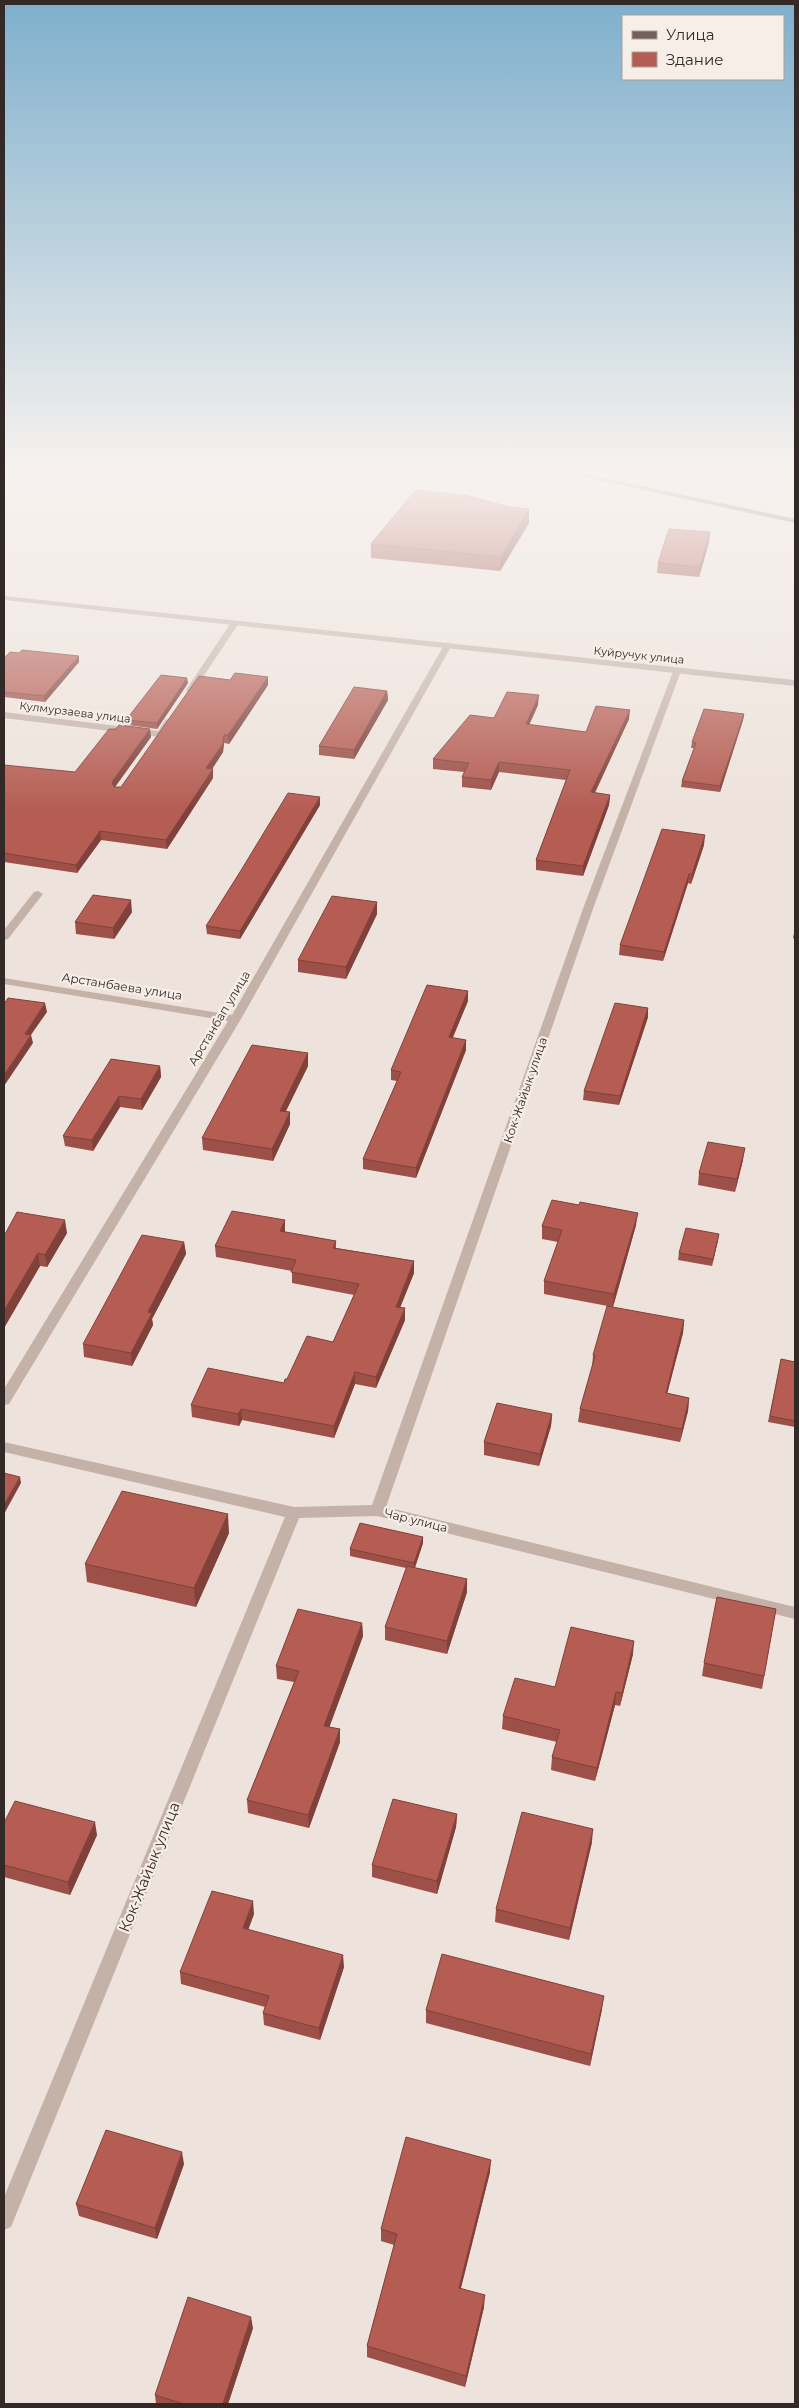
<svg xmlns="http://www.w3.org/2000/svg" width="799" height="2408" font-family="Montserrat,sans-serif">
	<rect width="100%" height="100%" fill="#eee3dc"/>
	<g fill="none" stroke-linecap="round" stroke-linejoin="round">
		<g fill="#c4b2a9" fill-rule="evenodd">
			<polygon points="232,621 239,623 193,692 187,692 186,690"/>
			<polygon points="448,642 452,645 241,1019 9,1404 4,1405 4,1389 228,1021 4,984 4,978 232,1015 444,645"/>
			<polygon points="674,669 681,671 594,906 386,1507 795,1607 795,1619 377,1516 299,1518 11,2227 4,2230 4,2197 285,1517 4,1452 4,1442 294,1507 372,1505 584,906"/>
			<polygon points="4,712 158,731 166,719 173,721 163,736 160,737 4,718"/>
			<polygon points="38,891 43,894 8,939 4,940 4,930 34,892"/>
		</g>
		<polygon fill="#c4b2a9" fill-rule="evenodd" points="4,596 795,680 795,686 4,600"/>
		<polygon fill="#73605b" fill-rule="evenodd" points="571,474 586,474 795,519 795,523"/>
	</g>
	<g fill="#9c5047">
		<polygon points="509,507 529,509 529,523 500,571 371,558 371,544"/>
		<polygon points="709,542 699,577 657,573 658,563"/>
		<polygon points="4,658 79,662 45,702 4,697"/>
		<polygon points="188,683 157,729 127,725 126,720"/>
		<polygon points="268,685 229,744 224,743 223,752 212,769 213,769 213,778 167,849 101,840 77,873 4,862 4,765 75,772 151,737 115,787 121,787"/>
		<polygon points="387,691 388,700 354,759 319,755 319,746"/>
		<polygon points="538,705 529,725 586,732 629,719 595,793 610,795 609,805 583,876 536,870 536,860 566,780 499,772 491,790 462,787 462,777 464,772 433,769 433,759"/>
		<polygon points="744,714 743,720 720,792 681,787 682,781 694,748 691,748 692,742"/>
		<polygon points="320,797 320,805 240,939 207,934 206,926"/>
		<polygon points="704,845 691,884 688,883 663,961 619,955 620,945"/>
		<polygon points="377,902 377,914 346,979 298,972 298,960"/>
		<polygon points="132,912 114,939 76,934 75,922"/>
		<polygon points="795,928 795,939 793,938"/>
		<polygon points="468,991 468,1001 452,1038 466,1040 466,1050 416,1178 363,1169 363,1159 397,1081 391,1080 391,1070"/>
		<polygon points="648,1008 648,1017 619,1105 583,1100 584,1091"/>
		<polygon points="308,1053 308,1066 286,1111 290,1112 290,1124 273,1161 203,1150 202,1138"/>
		<polygon points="160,1066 161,1077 142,1110 120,1107 93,1151 65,1146 63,1136"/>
		<polygon points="743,1160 735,1192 698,1185 699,1173"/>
		<polygon points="579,1205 636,1225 613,1307 544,1294 544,1281 558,1242 542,1239 542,1226"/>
		<polygon points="285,1231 285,1232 336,1241 336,1248 414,1261 414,1273 400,1307 405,1320 376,1388 355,1384 334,1438 242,1420 239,1426 192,1417 191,1405 284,1383 333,1342 354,1295 292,1283 292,1271 216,1257 215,1246"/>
		<polygon points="67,1233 47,1267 40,1266 4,1328 4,1236"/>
		<polygon points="718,1240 712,1266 678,1260 679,1253"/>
		<polygon points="184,1242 186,1254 152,1319 153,1325 132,1366 84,1357 83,1344"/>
		<polygon points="684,1320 683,1333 667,1393 689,1398 688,1411 680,1442 578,1422 580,1409 592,1368 593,1355"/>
		<polygon points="781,1359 795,1362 795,1427 768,1422"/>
		<polygon points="552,1414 551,1426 539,1466 484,1455 484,1442"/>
		<polygon points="229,1533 196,1607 87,1582 85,1564"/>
		<polygon points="423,1537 423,1543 415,1568 467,1579 467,1592 447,1654 385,1640 385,1627 406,1568 350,1556 350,1549"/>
		<polygon points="776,1609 762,1689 702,1676 704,1663"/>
		<polygon points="362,1623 363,1636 329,1727 340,1729 340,1742 309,1828 248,1813 247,1800 294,1682 277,1679 276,1666"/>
		<polygon points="633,1654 620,1706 615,1705 595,1781 551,1770 552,1757 557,1742 502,1729 503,1716 555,1687"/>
		<polygon points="457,1814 456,1827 437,1894 372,1877 372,1865"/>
		<polygon points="4,1823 97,1835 70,1895 4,1877"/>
		<polygon points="592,1842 569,1940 495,1922 496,1909"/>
		<polygon points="254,1914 248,1930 344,1967 320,2040 264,2025 263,2013 265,2007 181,1984 180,1972"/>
		<polygon points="602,2009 590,2066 426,2023 426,2010"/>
		<polygon points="184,2164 157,2239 79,2216 76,2204"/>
		<polygon points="490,2172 461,2288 484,2307 465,2387 367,2357 367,2346 394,2245 381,2241 381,2229"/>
		<polygon points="253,2328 228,2404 156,2404 155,2395"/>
	</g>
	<g fill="#7f413a">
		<polygon points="529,509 529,523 500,571 501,557"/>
		<polygon points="710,532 709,542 699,577 700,567"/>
		<polygon points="79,656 79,662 45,702 44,696"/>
		<polygon points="268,677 268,685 229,744 228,735"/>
		<polygon points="187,678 188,683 157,729 157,723"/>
		<polygon points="387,691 388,700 354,759 354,750"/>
		<polygon points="539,695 538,705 525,734 526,724"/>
		<polygon points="630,710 629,719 590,802 591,792"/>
		<polygon points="744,714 743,720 720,792 720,786"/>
		<polygon points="150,729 151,737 112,791 112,782"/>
		<polygon points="224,735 224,743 223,752 207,777 206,768"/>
		<polygon points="499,762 499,772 491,790 491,780"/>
		<polygon points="213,769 213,778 167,849 166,840"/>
		<polygon points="610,795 609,805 583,876 583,866"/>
		<polygon points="320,797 320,805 240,939 240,931"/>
		<polygon points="100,831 101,840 77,873 76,865"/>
		<polygon points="705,835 704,845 691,884 692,874"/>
		<polygon points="689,874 688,883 663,961 664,952"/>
		<polygon points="131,900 132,912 114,939 113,928"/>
		<polygon points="377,902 377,914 346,979 346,967"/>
		<polygon points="468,991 468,1001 449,1047 449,1037"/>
		<polygon points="45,1003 47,1012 26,1042 25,1034"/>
		<polygon points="648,1008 648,1017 619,1105 620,1096"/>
		<polygon points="31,1035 33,1043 4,1086 4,1075"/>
		<polygon points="466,1040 466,1050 416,1178 416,1168"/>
		<polygon points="308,1053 308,1066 280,1123 280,1111"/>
		<polygon points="160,1066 161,1077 142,1110 141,1099"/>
		<polygon points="119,1096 120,1107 93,1151 92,1140"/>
		<polygon points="290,1112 290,1124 273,1161 272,1149"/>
		<polygon points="745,1148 743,1160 735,1192 737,1179"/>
		<polygon points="638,1213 636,1225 613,1307 614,1294"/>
		<polygon points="65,1220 67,1233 47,1267 45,1255"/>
		<polygon points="285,1220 285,1231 280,1242 280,1231"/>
		<polygon points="719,1234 718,1240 712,1266 713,1259"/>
		<polygon points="184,1242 186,1254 152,1319 153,1325 132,1366 131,1353 148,1312"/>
		<polygon points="38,1253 40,1266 4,1328 4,1311"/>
		<polygon points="414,1261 414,1273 396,1318 396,1307"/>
		<polygon points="405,1308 405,1320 376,1388 376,1377"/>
		<polygon points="684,1320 683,1333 664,1406 666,1393"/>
		<polygon points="355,1372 355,1384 334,1438 334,1426"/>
		<polygon points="689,1398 688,1411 680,1442 682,1429"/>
		<polygon points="241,1409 242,1420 239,1426 238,1414"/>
		<polygon points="552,1414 551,1426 539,1466 540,1454"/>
		<polygon points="20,1477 21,1483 4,1514 4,1505"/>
		<polygon points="228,1514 229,1533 196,1607 194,1588"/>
		<polygon points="423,1537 423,1543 414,1569 414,1563"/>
		<polygon points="467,1579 467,1592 447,1654 447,1641"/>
		<polygon points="362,1623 363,1636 325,1739 324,1726"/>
		<polygon points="634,1641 633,1654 620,1706 622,1693"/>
		<polygon points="616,1692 615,1705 595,1781 597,1768"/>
		<polygon points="340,1729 340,1742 309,1828 308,1815"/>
		<polygon points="457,1814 456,1827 437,1894 437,1881"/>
		<polygon points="95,1822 97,1835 70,1895 68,1882"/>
		<polygon points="593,1829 592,1842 569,1940 570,1928"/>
		<polygon points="253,1901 254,1914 244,1941 243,1928"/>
		<polygon points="343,1955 344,1967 320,2040 319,2028"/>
		<polygon points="604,1996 602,2009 590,2066 591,2054"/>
		<polygon points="182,2152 184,2164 157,2239 155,2228"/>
		<polygon points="491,2160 490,2172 458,2299 459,2288"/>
		<polygon points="485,2295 484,2307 465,2387 466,2376"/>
		<polygon points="251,2317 253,2328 228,2404 223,2404"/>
	</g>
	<g fill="#b55d53" stroke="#7f413a">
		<polygon points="416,490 469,496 509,507 529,509 501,557 371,544"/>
		<polygon points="669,529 710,532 700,567 658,563"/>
		<polygon points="22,650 79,656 44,696 4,692 4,658 10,652 19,653"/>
		<polygon points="235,673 268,677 228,735 224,735 223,744 206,768 213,769 166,840 100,831 76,865 4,853 4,765 75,772 109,729 116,729 119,725 150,729 112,782 114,787 121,787 199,676 230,680"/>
		<polygon points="161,675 187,678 157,723 126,720"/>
		<polygon points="354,687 387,691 354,750 319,746"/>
		<polygon points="507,692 539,695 526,724 586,732 596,706 630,710 591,792 610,795 583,866 536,860 570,770 499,762 491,780 462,777 469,763 433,759 470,715 494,718"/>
		<polygon points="704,709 744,714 720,786 682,781 696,743 692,742"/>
		<polygon points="288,793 320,797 240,931 206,926 240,872"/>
		<polygon points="662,829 705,835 692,874 689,874 664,952 620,945"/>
		<polygon points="93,895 131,900 113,928 75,922"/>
		<polygon points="332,896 377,902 346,967 298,960"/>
		<polygon points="427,985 468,991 449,1037 466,1040 416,1168 363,1159 401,1072 391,1070"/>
		<polygon points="8,998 45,1003 25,1034 31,1035 4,1075 4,1004"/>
		<polygon points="615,1003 648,1008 620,1096 584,1091"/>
		<polygon points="252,1045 308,1053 280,1111 290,1112 272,1149 202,1138"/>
		<polygon points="111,1059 160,1066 141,1099 119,1096 92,1140 63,1136"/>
		<polygon points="708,1142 745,1148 737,1179 699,1173"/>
		<polygon points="552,1200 579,1205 580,1202 638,1213 614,1294 544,1281 562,1230 542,1226"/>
		<polygon points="232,1211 285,1220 280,1231 336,1241 333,1248 414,1261 396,1307 405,1308 376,1377 355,1372 334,1426 241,1409 238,1414 191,1405 208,1368 284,1383 285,1379 287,1379 307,1336 333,1342 359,1284 291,1272 296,1260 215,1246"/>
		<polygon points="17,1212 65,1220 45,1255 38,1253 4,1311 4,1236"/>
		<polygon points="686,1228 719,1234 713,1259 679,1253"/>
		<polygon points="142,1235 184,1242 148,1312 152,1313 131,1353 83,1344"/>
		<polygon points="607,1306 684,1320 666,1393 689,1398 682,1429 580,1409 595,1356 593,1355"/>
		<polygon points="781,1359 795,1362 795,1421 770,1416"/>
		<polygon points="497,1403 552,1414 540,1454 484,1442"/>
		<polygon points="4,1473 20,1477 4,1505"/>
		<polygon points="122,1491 228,1514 194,1588 85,1564"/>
		<polygon points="360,1523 423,1537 414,1563 350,1549"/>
		<polygon points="407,1566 467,1579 447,1641 385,1627"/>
		<polygon points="717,1597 776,1609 764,1676 704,1663"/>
		<polygon points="298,1609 362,1623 324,1726 340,1729 308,1815 247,1800 299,1671 276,1666"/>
		<polygon points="571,1627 634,1641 622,1693 616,1692 597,1768 552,1757 560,1730 503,1716 515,1678 555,1687"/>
		<polygon points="393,1799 457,1814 437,1881 372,1865"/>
		<polygon points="15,1801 95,1822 68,1882 4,1865 4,1823"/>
		<polygon points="522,1812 593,1829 570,1928 496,1909"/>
		<polygon points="212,1891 253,1901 243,1928 343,1955 319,2028 263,2013 269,1996 180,1972"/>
		<polygon points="442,1954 604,1996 591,2054 426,2010"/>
		<polygon points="106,2130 182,2152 155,2228 76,2204"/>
		<polygon points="406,2137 491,2160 459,2288 485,2295 466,2376 367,2346 397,2234 381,2229"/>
		<polygon points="188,2297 251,2317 223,2404 184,2404 155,2395"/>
	</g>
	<linearGradient id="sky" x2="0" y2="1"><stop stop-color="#7eafcc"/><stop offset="0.58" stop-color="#f7f2ef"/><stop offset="1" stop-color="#f7f2ef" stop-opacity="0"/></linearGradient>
	<rect width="799" height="811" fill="url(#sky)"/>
	<g text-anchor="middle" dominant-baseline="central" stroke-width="4.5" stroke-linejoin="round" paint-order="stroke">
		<g font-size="11" fill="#332a28" stroke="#f6eee7">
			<text transform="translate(639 655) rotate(6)">Куйручук улица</text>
			<text transform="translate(75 712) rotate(7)">Кулмурзаева улица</text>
		</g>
		<g font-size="12" fill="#332a28" stroke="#f6eee7">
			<text transform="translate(122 986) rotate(9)">Арстанбаева улица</text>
			<text transform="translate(219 1018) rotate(-59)">Арстанбап улица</text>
			<text transform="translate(525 1090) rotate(-71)">Кок-Жайык улица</text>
			<text transform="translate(416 1520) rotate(14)">Чар улица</text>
		</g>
		<g font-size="15" fill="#332a28" stroke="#f6eee7">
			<text transform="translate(149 1867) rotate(-68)">Кок-Жайык улица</text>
		</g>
	</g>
	<rect width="799" height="2408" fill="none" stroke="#332a28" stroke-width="10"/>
	<rect x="622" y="15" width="162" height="65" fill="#f6eee7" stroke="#a8a09b"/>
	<rect x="632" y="31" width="25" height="8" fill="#73605b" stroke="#a8a09b"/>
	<text x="666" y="40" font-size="15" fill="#332a28">Улица</text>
	<rect x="632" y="52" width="25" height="15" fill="#b55d53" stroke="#a8a09b"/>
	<text x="666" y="65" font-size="15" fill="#332a28">Здание</text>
</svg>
